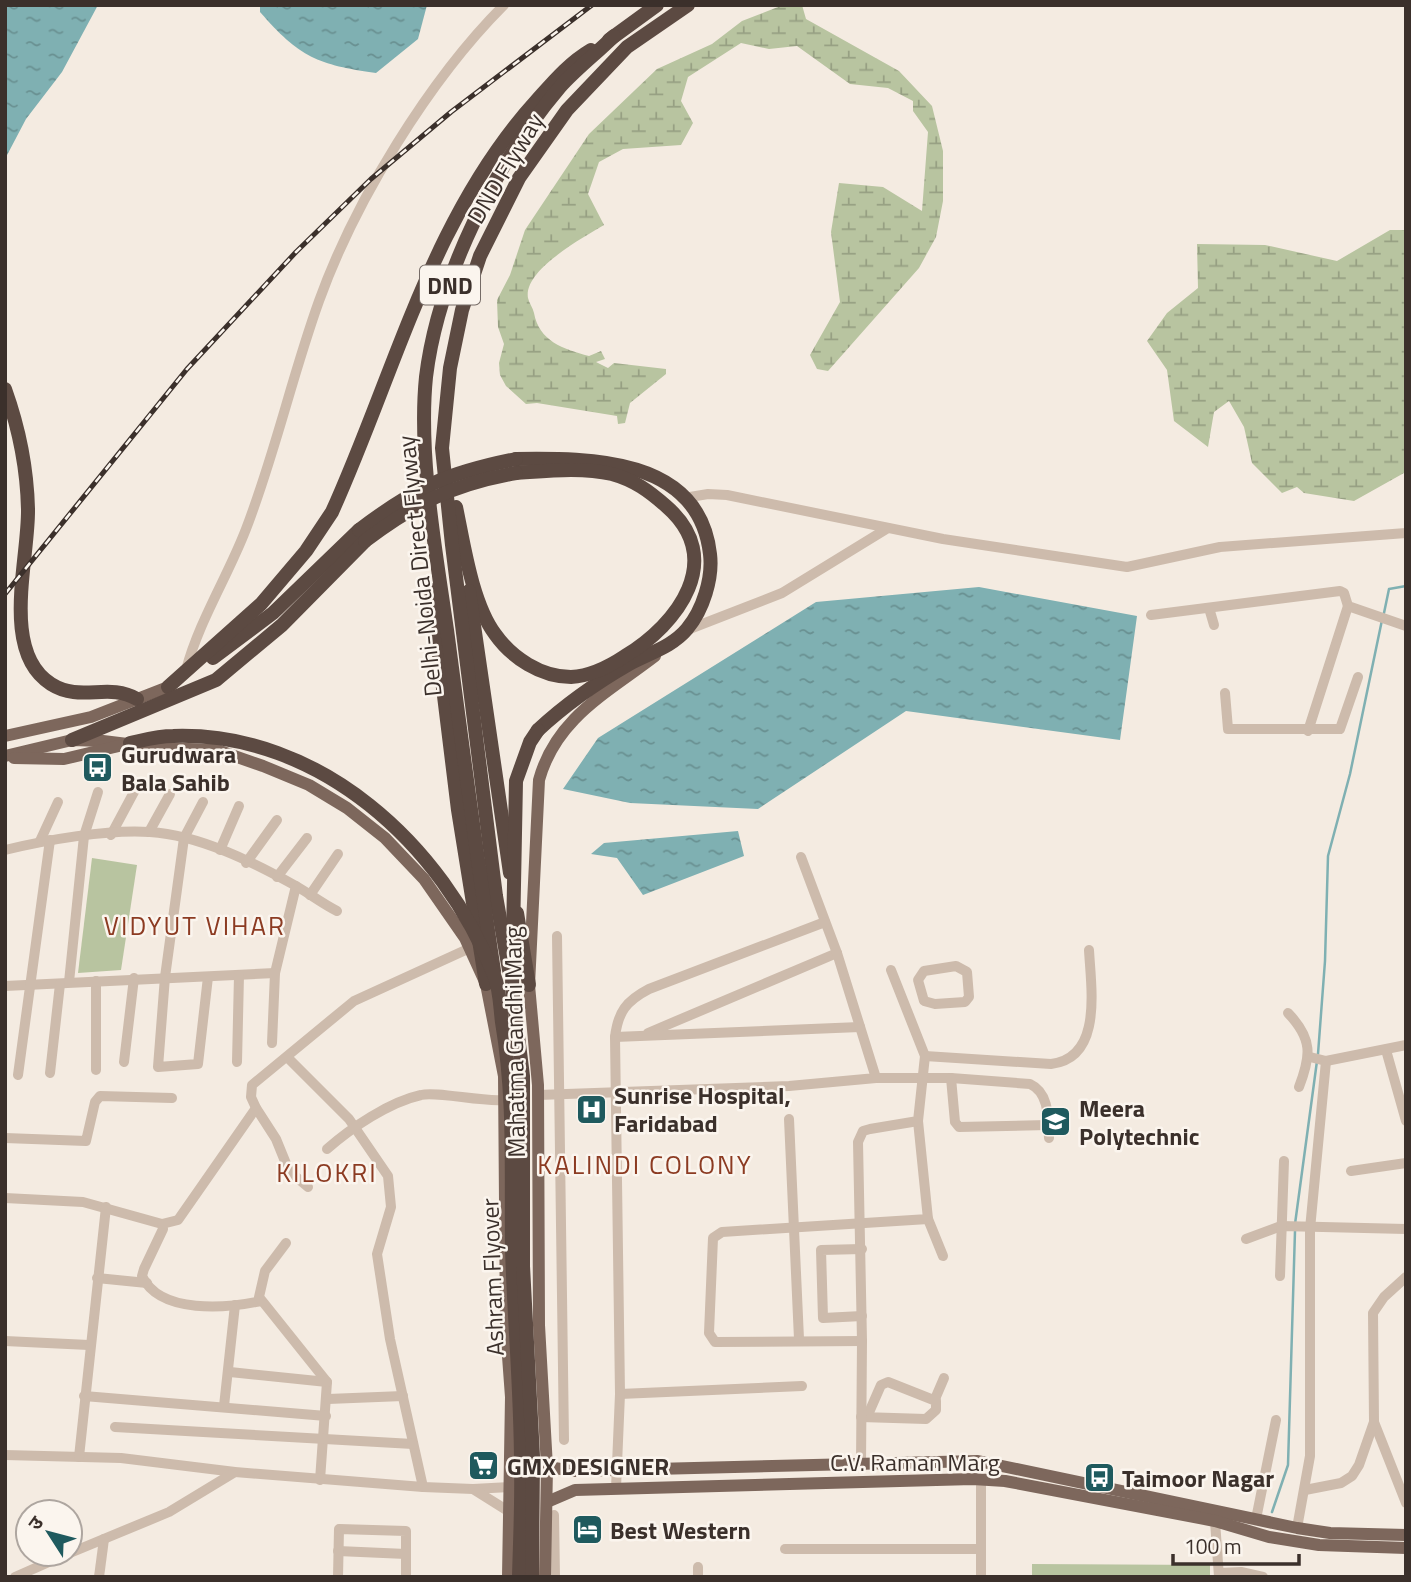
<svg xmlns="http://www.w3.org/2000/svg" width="1411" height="1582" font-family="'Titillium Web','Noto Sans Devanagari',sans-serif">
	<defs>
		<pattern id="wetland-marsh" width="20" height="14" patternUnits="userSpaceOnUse" patternTransform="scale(1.75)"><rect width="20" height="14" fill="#b8c4a0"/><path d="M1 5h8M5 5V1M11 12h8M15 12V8" fill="none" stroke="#97a083"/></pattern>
		<pattern id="water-ripples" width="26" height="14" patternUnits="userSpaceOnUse" patternTransform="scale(1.75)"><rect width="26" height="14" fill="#7fb0b2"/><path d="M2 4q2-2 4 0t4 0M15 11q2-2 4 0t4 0" fill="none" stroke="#699091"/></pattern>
	</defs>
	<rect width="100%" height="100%" fill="#f4ebe1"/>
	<g fill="url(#wetland-marsh)">
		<path d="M783 5H802L806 19 899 71 932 106 943 151V201L936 237 919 268 828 371 817 369 810 355 840 302 831 232 839 183 883 187 922 211 928 132 913 111V101L888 88 850 84 797 46 769 49 741 43 688 77 681 101 693 123 681 145 623 149 599 162 588 194 604 225C584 237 523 270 528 298 529 303 533 308 534 313 539 341 563 349 589 356L601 351 605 359 596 362 608 368 614 363 666 369V374L630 403 625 423 618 424 617 416 537 403 526 404 506 386 500 375 499 363 504 344 498 327 497 300 510 275 525 230 589 134 657 69 712 44 742 21Z"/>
		<polygon points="1390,230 1406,230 1404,473 1354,501 1304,493 1297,487 1282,493 1252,463 1244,427 1229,401 1214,412 1208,447 1174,421 1167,370 1147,341 1167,313 1198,288 1197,244 1265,245 1337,261"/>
	</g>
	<g fill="#b8c4a0">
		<polygon points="92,858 137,865 121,970 78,973"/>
		<polygon points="1032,1564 1210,1565 1210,1577 1032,1577"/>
	</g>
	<g fill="url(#water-ripples)">
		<polygon points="5,5 98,5 62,72 26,119 5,159"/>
		<path d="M260 5H427L418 39 376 73C318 65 299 57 260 12Z"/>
		<polygon points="979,587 1137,616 1120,740 906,711 758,809 630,803 563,789 598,738 816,602"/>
		<polygon points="738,831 744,856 643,895 617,858 591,854 604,843"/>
	</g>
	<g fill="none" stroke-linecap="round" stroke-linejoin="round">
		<g stroke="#7fb0b2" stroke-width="2.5">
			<polyline points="1384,613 1389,589 1406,586"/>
			<polyline points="1318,1054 1325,961 1328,856 1350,774 1382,620"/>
			<polyline points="1295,1224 1317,1061"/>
			<polyline points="1272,1512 1288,1465 1295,1231"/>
		</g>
		<g stroke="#cdbbac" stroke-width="10">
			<polyline points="684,498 708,494 727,495 943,539 1127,567 1220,547 1406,533"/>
			<polyline points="1209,608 1214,625"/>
			<polyline points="1151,615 1340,591 1344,593 1348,606 1406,626"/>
			<polyline points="687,630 782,593 888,528"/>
			<path d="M186 670C199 621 228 576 246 529 275 454 292 376 319 301 355 201 429 80 504 5"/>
			<polyline points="1225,693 1228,729 1340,729 1358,677"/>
			<polyline points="1308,731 1348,606"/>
			<polyline points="203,802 184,838 165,977 158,1067 198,1064 208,977"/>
			<polyline points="149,832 170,794"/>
			<polyline points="111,835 134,792"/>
			<polyline points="40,841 58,802"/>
			<path d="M5 850C46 840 108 829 150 832 199 835 253 862 296 886 310 894 323 904 337 911"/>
			<polyline points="220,850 239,806"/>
			<polyline points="246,863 277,820"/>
			<polyline points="277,877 307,838"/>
			<polyline points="310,895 338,854"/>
			<polyline points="557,936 564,1440"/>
			<polygon points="956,966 967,972 969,997 965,1002 935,1004 924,1001 918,980 924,971"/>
			<polyline points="96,981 96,1070"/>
			<polyline points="69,982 84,836 98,792"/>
			<polyline points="5,986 275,973"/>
			<path d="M1288 1013C1313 1039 1311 1056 1299 1087"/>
			<polyline points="648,1033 837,953"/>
			<polyline points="615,1037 860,1027"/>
			<polyline points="272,1043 275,973 296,886"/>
			<polyline points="1386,1050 1406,1121"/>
			<path d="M925 1056 1051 1064C1103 1058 1091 988 1089 950"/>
			<polyline points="1310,1057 1326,1061 1406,1045"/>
			<polyline points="288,1058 349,1119 388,1176 391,1207 377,1254 390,1339 423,1487"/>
			<polyline points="124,1062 134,978"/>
			<polyline points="237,1062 239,975"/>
			<polyline points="50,1073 60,984"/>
			<polyline points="18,1075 50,840"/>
			<path d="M876 1078H951L1030 1084C1050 1093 1048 1120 1049 1138"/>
			<polyline points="951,1078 955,1122 959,1127 1048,1125"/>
			<polyline points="538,1095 789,1086 876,1078 837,953 801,857"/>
			<polyline points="789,1119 799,1339"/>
			<polyline points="5,1138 86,1141 95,1102 100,1096 172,1098"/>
			<path d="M327 1149C351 1128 389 1102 421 1095 436 1091 481 1102 503 1100"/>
			<polyline points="1351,1171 1406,1163"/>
			<polyline points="308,1187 289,1171 276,1139 256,1108 251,1097 252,1085 354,1001 470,948"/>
			<path d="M5 1198 83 1202 162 1224 163 1229 144 1269 142 1276C160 1315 228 1308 261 1301"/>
			<polyline points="928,1219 943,1256"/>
			<polyline points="162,1224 178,1220 256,1108"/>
			<polyline points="1246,1239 1281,1226 1406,1229"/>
			<polyline points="286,1243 265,1271 259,1297 327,1382 320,1480"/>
			<polyline points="862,1249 821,1250 823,1318 862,1316"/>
			<polyline points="1280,1276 1284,1161"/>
			<polyline points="97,1278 147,1283"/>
			<polyline points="5,1341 89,1345"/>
			<polyline points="862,1341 715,1342 709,1333 713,1238 722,1232 928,1219 918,1121"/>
			<polyline points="230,1372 327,1382"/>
			<polyline points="620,1394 802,1386"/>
			<polyline points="84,1396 326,1416"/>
			<polyline points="328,1399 403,1396"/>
			<polyline points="935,1399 944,1378"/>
			<polyline points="224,1406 235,1305"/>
			<polyline points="861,1417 926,1419 936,1410 936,1401 888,1382 881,1385 867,1417"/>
			<polyline points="1374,1422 1406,1503"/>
			<polyline points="115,1427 413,1444"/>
			<polyline points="5,1455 121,1458 235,1472 423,1487 473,1489 511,1487"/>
			<polyline points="79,1457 106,1207"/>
			<polyline points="861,1464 862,1341 858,1142 863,1131 870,1129 918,1121 925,1056 891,970"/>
			<path d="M616 1488 620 1394 615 1037C618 1012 626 1001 649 989L825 922"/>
			<polyline points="473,1489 508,1511"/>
			<polyline points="1305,1490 1341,1483 1352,1476 1359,1465 1374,1422 1373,1313 1384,1297 1406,1277"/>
			<polyline points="554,1515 555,1577"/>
			<polyline points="1256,1519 1276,1420"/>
			<polyline points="1215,1521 1219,1577"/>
			<polyline points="1297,1528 1310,1456 1310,1229 1326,1061"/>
			<polyline points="785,1549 981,1549"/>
			<polyline points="338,1551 406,1554"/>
			<polyline points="70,1553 169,1512 235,1472"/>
			<polyline points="698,1567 698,1577"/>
			<polyline points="1219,1573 1241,1572 1263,1577"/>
			<polyline points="15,1577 67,1554"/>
			<polyline points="99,1577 104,1539"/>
			<polyline points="338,1577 339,1529 406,1531 406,1577"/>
			<polyline points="981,1577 981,1480"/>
		</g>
		<g stroke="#7d675c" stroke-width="12">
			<polyline points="5,736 91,717 168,687"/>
			<polyline points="5,756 72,740 103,741 160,748 217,750 263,766 309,785 347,808 385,838 424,879 465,938 486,984 504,1076 506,1329 511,1397 508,1577"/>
			<polyline points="14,758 64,759 123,745"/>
			<polyline points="547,1467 575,1471 978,1461 1297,1528 1330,1533 1406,1535"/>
			<polyline points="547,1502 575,1490 973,1479 1005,1481 1215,1521 1269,1537 1319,1545 1406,1548"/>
			<path d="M545 1577 547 1467 539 1325 538 1085 529 985 539 780C556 718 607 693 655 656"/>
		</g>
		<g stroke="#5c4a42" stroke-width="14">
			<polyline points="609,40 657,5"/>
			<path d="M5 389C19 428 27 467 28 509 29 559 0 652 51 684 81 703 108 682 137 699"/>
			<path d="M516 459C590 458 699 457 710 554 713 578 703 610 687 629 672 647 649 653 629 664 596 683 566 704 538 730"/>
			<path d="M456 507C464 545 472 603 495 634 512 658 541 677 571 677 590 676 610 666 625 656 678 624 727 559 666 506 649 491 634 480 612 474 581 467 547 471 516 473"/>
			<polyline points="431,590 458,810 486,984"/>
			<polyline points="469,591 510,873"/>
			<polyline points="213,658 273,613 359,530"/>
			<path d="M168 687 261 604 306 551 332 512C395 373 432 215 537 100 554 81 569 63 591 50"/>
			<polyline points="72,740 216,680 282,625 365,541"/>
			<polyline points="517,913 529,985"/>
			<polyline points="509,970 496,896 452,545 442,448 450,368 462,310 480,256 519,178 567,110 627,47 688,5"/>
			<path d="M494 971C477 858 462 744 447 630 436 553 418 455 426 377 438 278 496 162 560 87 576 69 597 53 614 36"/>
		</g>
		<defs>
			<polyline id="rail" points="5,594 187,369 296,252 371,179 451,112 592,5"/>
		</defs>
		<use href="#rail" stroke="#3b302b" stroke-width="5"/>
		<use href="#rail" stroke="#fbf5ee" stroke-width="2.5" stroke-dasharray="8" stroke-linecap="butt"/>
		<g stroke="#5c4a42" stroke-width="14">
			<path d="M359 530C416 487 446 473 516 459"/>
			<path d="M365 541C415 503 454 484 516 473"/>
			<path d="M130 743C144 740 158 736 173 736 319 731 443 845 494 975 500 989 500 1007 502 1022 515 1098 511 1172 512 1248 514 1320 521 1392 521 1464 522 1501 520 1539 519 1577"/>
			<polyline points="532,1577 533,1456 523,1266 523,1076 512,988 516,781 530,742 538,730"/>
		</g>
	</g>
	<defs>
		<symbol id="bus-square" viewBox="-11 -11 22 22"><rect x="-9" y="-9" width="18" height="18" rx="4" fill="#1f5a5e" stroke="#fbf5ee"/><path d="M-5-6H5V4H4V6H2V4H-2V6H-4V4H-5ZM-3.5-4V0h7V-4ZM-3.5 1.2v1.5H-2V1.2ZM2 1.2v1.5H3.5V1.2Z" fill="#fff"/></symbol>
		<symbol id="hospital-square" viewBox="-11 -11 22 22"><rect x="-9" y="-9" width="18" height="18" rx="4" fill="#1f5a5e" stroke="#fbf5ee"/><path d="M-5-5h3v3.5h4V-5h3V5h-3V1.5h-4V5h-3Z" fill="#fff"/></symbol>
		<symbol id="university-square" viewBox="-11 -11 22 22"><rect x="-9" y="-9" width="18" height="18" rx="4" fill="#1f5a5e" stroke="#fbf5ee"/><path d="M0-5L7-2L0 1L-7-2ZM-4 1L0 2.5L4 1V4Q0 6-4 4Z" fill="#fff"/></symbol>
		<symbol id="supermarket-square" viewBox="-11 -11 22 22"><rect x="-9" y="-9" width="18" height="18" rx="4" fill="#1f5a5e" stroke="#fbf5ee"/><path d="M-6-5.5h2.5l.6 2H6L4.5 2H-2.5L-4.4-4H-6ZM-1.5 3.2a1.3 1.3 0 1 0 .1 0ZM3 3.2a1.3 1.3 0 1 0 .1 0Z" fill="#fff"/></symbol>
		<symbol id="hotel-square" viewBox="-11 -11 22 22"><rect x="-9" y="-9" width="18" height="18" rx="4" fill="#1f5a5e" stroke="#fbf5ee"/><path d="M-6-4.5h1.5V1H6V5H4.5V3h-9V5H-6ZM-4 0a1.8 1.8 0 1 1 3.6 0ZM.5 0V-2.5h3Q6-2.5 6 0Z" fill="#fff"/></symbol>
	</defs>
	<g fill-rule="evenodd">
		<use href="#bus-square" x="80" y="750" width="35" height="35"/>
		<use href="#hospital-square" x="574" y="1092" width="35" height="35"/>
		<use href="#university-square" x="1038" y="1104" width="35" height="35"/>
		<use href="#supermarket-square" x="466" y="1448" width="35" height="35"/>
		<use href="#bus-square" x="1082" y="1460" width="35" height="35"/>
		<use href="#hotel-square" x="570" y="1512" width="35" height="35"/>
	</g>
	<g text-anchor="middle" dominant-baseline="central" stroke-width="5" stroke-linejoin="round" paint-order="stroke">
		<rect fill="#fbf5ee" stroke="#756b66" stroke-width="2" x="420" y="265.5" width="60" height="39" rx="5"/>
		<g font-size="23" font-weight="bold" fill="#3b302b">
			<text x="450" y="285">DND</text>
		</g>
		<g font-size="24" fill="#3b302b" stroke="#fbf5ee">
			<text transform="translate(505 168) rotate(-59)">DND Flyway</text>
			<text transform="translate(419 566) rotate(-96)">Delhi-Noida Direct Flyway</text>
			<text transform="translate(514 1042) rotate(-91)">Mahatma Gandhi Marg</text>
			<text transform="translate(492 1277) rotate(-92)">Ashram Flyover</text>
			<text x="915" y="1462">C.V. Raman Marg</text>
		</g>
		<g font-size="24" font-weight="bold" fill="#3b302b" stroke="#fbf5ee" text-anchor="start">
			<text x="121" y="754">Gurudwara<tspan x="121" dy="28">Bala Sahib</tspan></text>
			<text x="614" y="1095">Sunrise Hospital,<tspan x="614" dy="28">Faridabad</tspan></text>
			<text x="1079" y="1108">Meera<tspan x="1079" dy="28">Polytechnic</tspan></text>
			<text x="507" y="1466">GMX DESIGNER</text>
			<text x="1122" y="1478">Taimoor Nagar</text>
			<text x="610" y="1530">Best Western</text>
		</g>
		<g font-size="26" letter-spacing="2" fill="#8c3b22" stroke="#fbf5ee">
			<text x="195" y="925">VIDYUT VIHAR</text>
			<text x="645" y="1164">KALINDI COLONY</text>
			<text x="327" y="1172">KILOKRI</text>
		</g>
	</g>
	<rect width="1411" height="1582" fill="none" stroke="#3b302b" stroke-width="14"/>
	<g transform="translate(49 1533) rotate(306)"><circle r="33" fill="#fbf5ee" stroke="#aea6a0" stroke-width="2"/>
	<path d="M0-5L12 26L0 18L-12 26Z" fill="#1f5a5e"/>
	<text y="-10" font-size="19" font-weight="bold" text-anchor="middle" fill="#3b302b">उ</text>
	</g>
	<path d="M1173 1554v10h126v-10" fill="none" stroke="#3b302b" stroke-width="3.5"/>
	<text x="1184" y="1554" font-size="21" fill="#3b302b" stroke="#fbf5ee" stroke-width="5" paint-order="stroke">100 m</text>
</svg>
